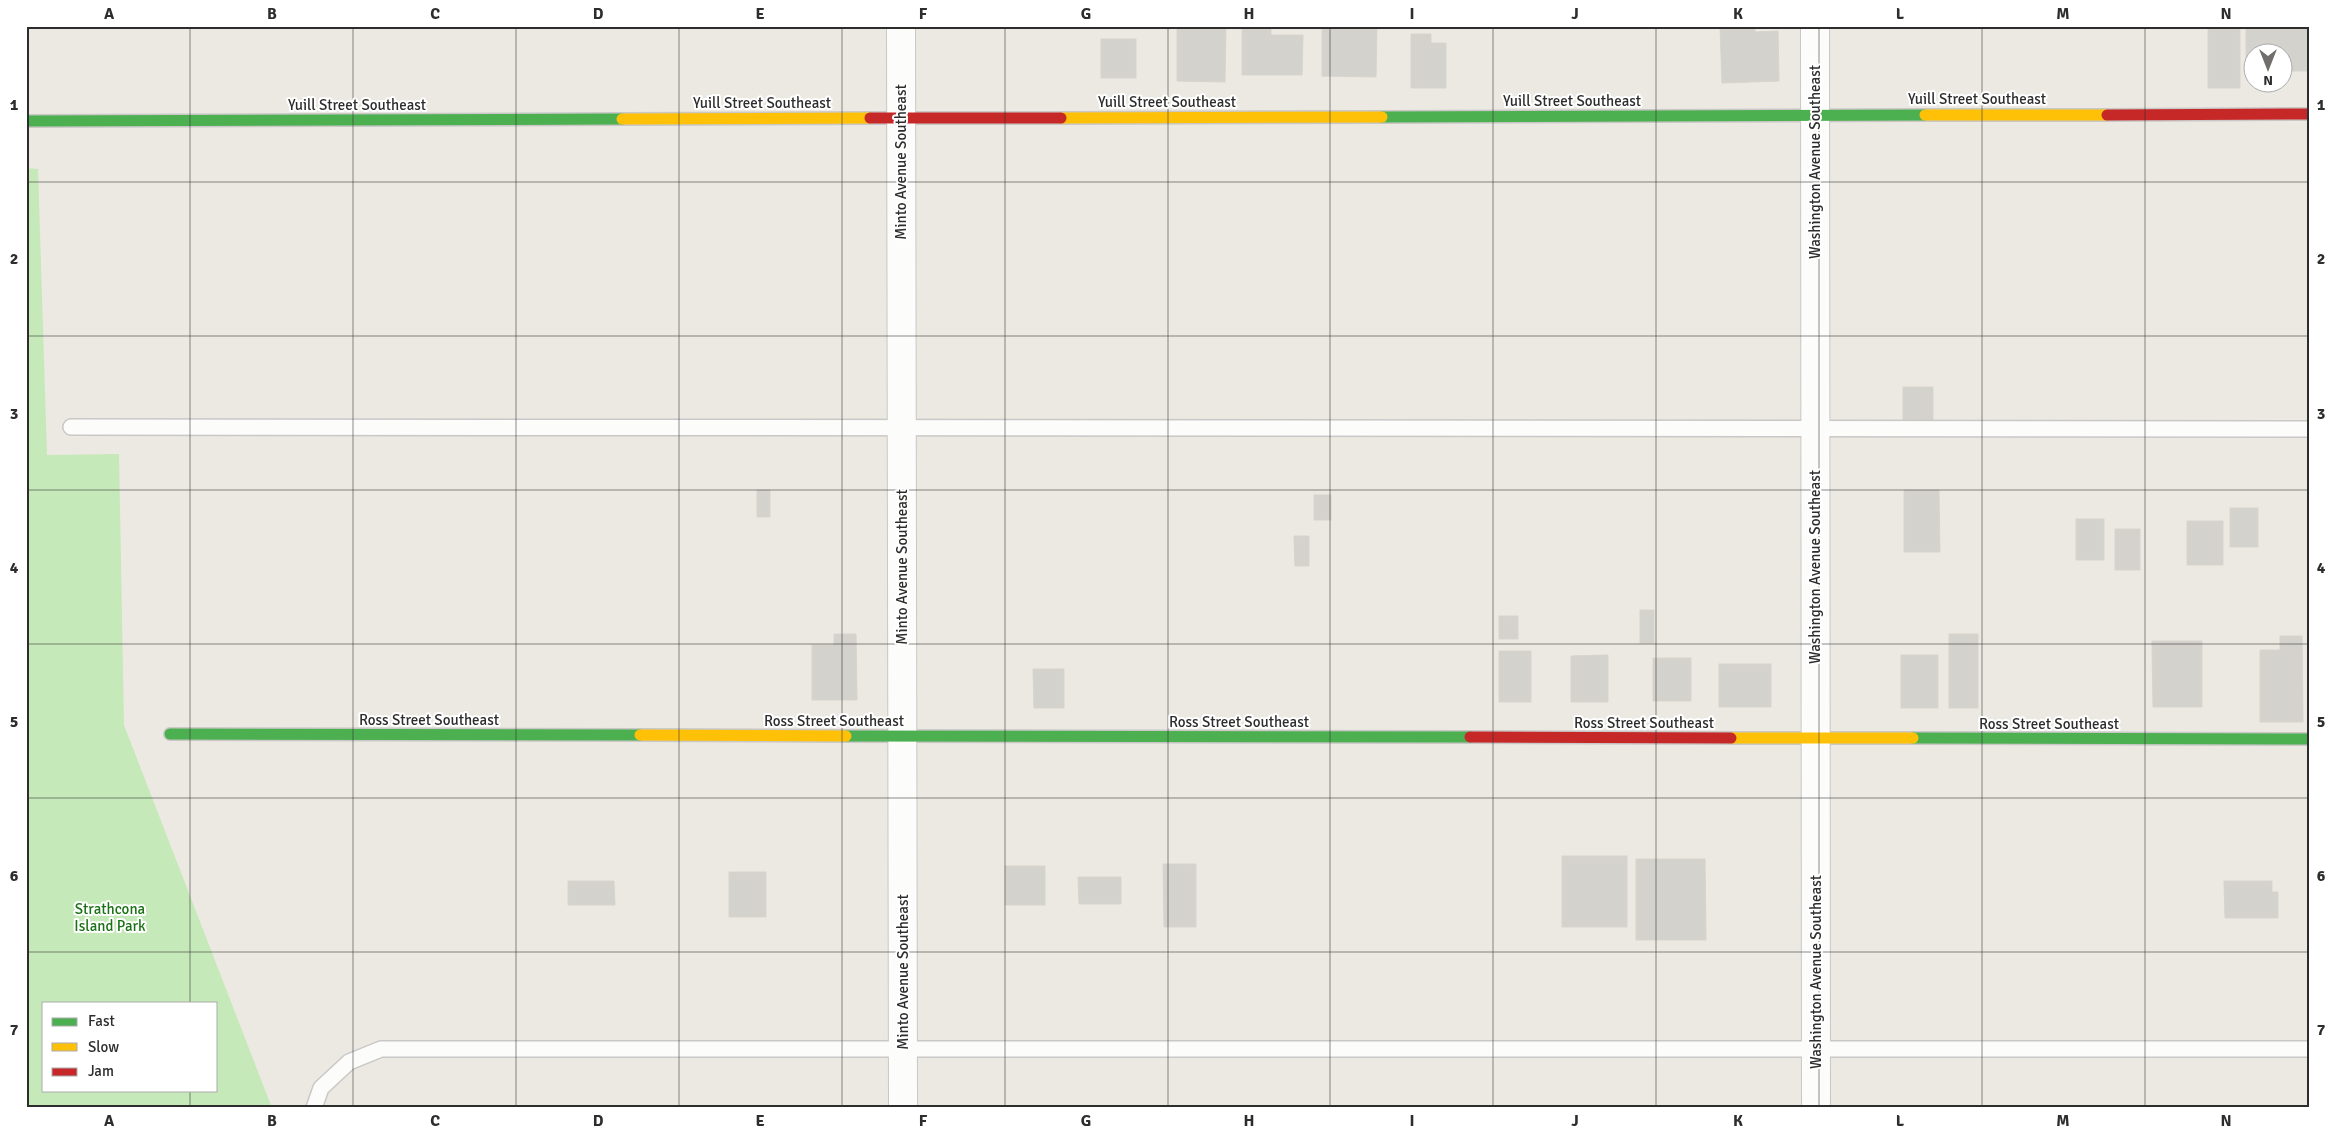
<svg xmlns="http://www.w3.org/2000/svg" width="2335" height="1134" font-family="Signika,sans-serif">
	<rect width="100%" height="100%" fill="#ece9e2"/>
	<path fill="#c6e9b9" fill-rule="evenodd" d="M26 168 38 169 47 455 119 454 124 725 272 1108H26ZM44 1003H216V1090H44Z"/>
	<g fill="#d4d2cd" stroke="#d7d4ce">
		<polygon points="1177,26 1226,26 1225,82 1177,81"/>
		<polygon points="1242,26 1271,26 1271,35 1303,35 1302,75 1242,75"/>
		<polygon points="1322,26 1377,26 1376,77 1322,76"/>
		<polygon points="1720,26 1755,26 1755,32 1778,31 1779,81 1722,83"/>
		<rect x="2208" y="26" width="32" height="62"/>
		<polygon points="2246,26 2309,26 2309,71 2282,71 2282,52 2252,52 2252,71 2246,71"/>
		<polygon points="1411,34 1431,34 1431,43 1446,43 1446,88 1411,88"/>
		<rect x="1101" y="39" width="35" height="39"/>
		<rect x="1903" y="387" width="30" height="38"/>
		<rect x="757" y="490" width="13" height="27"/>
		<polygon points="1904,490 1939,490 1940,552 1904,552"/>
		<rect x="1314" y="495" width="17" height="25"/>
		<rect x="2230" y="508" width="28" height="39"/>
		<rect x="2076" y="519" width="28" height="41"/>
		<rect x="2187" y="521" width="36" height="44"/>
		<rect x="2115" y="529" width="25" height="41"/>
		<polygon points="1294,536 1309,536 1309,566 1295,566"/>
		<rect x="1640" y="610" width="14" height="33"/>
		<rect x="1499" y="616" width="19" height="23"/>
		<polygon points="834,634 856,634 857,700 812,700 812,645 834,645"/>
		<rect x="1949" y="634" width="29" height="74"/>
		<polygon points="2280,636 2302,636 2303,722 2260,722 2260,650 2280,650"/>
		<polygon points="2152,641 2202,641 2202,707 2153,707"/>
		<rect x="1499" y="651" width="32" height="51"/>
		<polygon points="1608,655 1608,702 1571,702 1571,656"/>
		<rect x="1901" y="655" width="37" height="53"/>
		<rect x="1653" y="658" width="38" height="43"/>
		<rect x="1719" y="664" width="52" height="43"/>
		<polygon points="1033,669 1064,669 1064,708 1034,708"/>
		<rect x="1562" y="856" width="65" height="71"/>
		<polygon points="1636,859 1705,859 1706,940 1636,940"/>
		<polygon points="1163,864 1196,864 1196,927 1164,927"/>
		<rect x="1005" y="866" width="40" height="39"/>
		<rect x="729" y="872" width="37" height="45"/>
		<polygon points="1078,877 1121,877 1121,904 1079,904"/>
		<polygon points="568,881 614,881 615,905 568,905"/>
		<polygon points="2224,881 2272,881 2272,892 2278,892 2278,918 2225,918"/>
	</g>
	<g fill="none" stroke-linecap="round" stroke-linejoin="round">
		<defs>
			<g id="lane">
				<polyline points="71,427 2309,429"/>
				<polyline points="314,1108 321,1088 349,1062 381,1049 2309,1049"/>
			</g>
			<g id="street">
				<polyline points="901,26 903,1108"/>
				<polyline points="1815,26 1816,1108"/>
			</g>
			<g id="fast">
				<polyline points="1382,117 1925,115"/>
				<polyline points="26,121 622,119"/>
				<polyline points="170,734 640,735"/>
				<polyline points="846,736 1470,737"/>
				<polyline points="1913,738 2309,739"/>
			</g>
			<g id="slow">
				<polyline points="1925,115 2107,115"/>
				<polyline points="1061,118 1382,117"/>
				<polyline points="622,119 870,118"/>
				<polyline points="640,735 846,736"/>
				<polyline points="1731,738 1913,738"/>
			</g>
			<g id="jam">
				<polyline points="2107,115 2309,114"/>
				<polyline points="870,118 1061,118"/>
				<polyline points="1470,737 1731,738"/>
			</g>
		</defs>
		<use href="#lane" stroke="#c9c8c7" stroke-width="18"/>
		<use href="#street" stroke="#c9c8c7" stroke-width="30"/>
		<use href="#fast" stroke="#c9c8c7" stroke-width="14"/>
		<use href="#slow" stroke="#c9c8c7" stroke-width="14"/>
		<use href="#jam" stroke="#c9c8c7" stroke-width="14"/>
		<use href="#lane" stroke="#fcfcfb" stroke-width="15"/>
		<use href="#street" stroke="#fcfcfb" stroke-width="28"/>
		<use href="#fast" stroke="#4caf50" stroke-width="11"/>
		<use href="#slow" stroke="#ffc107" stroke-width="11"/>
		<use href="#jam" stroke="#c62828" stroke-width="11"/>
	</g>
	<path fill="none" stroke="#2d2d2d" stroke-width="1" stroke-opacity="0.55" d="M190 26V1003M353 26V1108M516 26V1108M679 26V1108M842 26V1108M1005 26V1108M1168 26V1108M1330 26V1108M1493 26V1108M1656 26V1108M1819 26V1108M1982 26V1108M2145 26V1108M26 182H2309M26 336H2309M26 490H2309M26 644H2309M26 798H2309M26 952H2309M190 1090V1108"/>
	<g text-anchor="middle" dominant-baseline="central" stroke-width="4" stroke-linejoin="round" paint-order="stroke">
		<g font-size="15" fill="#2d2d2d" stroke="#fff">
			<text x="1977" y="99">Yuill Street Southeast</text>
			<text x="1572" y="101">Yuill Street Southeast</text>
			<text x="1167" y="102">Yuill Street Southeast</text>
			<text x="762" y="103">Yuill Street Southeast</text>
			<text x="357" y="105">Yuill Street Southeast</text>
			<text transform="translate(901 162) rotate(-90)">Minto Avenue Southeast</text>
			<text transform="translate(1815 162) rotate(-90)">Washington Avenue Southeast</text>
			<text transform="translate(902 567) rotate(-90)">Minto Avenue Southeast</text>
			<text transform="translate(1815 567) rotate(-90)">Washington Avenue Southeast</text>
			<text x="429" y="720">Ross Street Southeast</text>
			<text x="834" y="721">Ross Street Southeast</text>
			<text x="1239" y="722">Ross Street Southeast</text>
			<text x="1644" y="723">Ross Street Southeast</text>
			<text x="2049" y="724">Ross Street Southeast</text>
			<text transform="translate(903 972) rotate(-90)">Minto Avenue Southeast</text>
			<text transform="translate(1816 972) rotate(-90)">Washington Avenue Southeast</text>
		</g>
		<g font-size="15" fill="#1b7115" stroke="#fff">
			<text x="110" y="909">Strathcona<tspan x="110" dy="17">Island Park</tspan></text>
		</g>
	</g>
	<rect width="2335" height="1134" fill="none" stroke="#ffffff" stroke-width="55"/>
	<rect x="42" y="1002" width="175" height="90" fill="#ffffff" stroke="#ababab"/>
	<rect x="52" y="1018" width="25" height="8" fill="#4caf50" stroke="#ababab"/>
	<text x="88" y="1026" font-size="15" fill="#2d2d2d">Fast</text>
	<rect x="52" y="1043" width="25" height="8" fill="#ffc107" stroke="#ababab"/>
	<text x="88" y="1052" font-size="15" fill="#2d2d2d">Slow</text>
	<rect x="52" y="1068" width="25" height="8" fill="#c62828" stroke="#ababab"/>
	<text x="88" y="1076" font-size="15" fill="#2d2d2d">Jam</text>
	<g transform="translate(2268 68) rotate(180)"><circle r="24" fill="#ffffff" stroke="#ababab"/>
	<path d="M0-4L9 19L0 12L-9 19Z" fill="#706f6c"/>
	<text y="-8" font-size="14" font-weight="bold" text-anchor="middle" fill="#2d2d2d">N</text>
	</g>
	<rect x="28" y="28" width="2280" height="1078" fill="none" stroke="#2d2d2d" stroke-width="2"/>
	<g font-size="16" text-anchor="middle" font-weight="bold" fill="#2d2d2d">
		<text x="109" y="19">A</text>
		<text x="272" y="19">B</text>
		<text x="435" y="19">C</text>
		<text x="598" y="19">D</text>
		<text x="760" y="19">E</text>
		<text x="923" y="19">F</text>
		<text x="1086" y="19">G</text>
		<text x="1249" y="19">H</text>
		<text x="1412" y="19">I</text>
		<text x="1575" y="19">J</text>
		<text x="1738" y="19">K</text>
		<text x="1900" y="19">L</text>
		<text x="2063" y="19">M</text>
		<text x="2226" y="19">N</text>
		<text x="14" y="110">1</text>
		<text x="2321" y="110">1</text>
		<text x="14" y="264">2</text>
		<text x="2321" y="264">2</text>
		<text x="14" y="419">3</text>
		<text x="2321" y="419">3</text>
		<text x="14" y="573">4</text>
		<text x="2321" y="573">4</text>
		<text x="14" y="727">5</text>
		<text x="2321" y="727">5</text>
		<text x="14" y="881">6</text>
		<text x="2321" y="881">6</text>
		<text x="14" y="1035">7</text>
		<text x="2321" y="1035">7</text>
		<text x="109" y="1126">A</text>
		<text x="272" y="1126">B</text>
		<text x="435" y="1126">C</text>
		<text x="598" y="1126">D</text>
		<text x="760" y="1126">E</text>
		<text x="923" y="1126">F</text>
		<text x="1086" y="1126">G</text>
		<text x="1249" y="1126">H</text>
		<text x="1412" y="1126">I</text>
		<text x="1575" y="1126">J</text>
		<text x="1738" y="1126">K</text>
		<text x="1900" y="1126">L</text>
		<text x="2063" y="1126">M</text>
		<text x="2226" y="1126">N</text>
	</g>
</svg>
